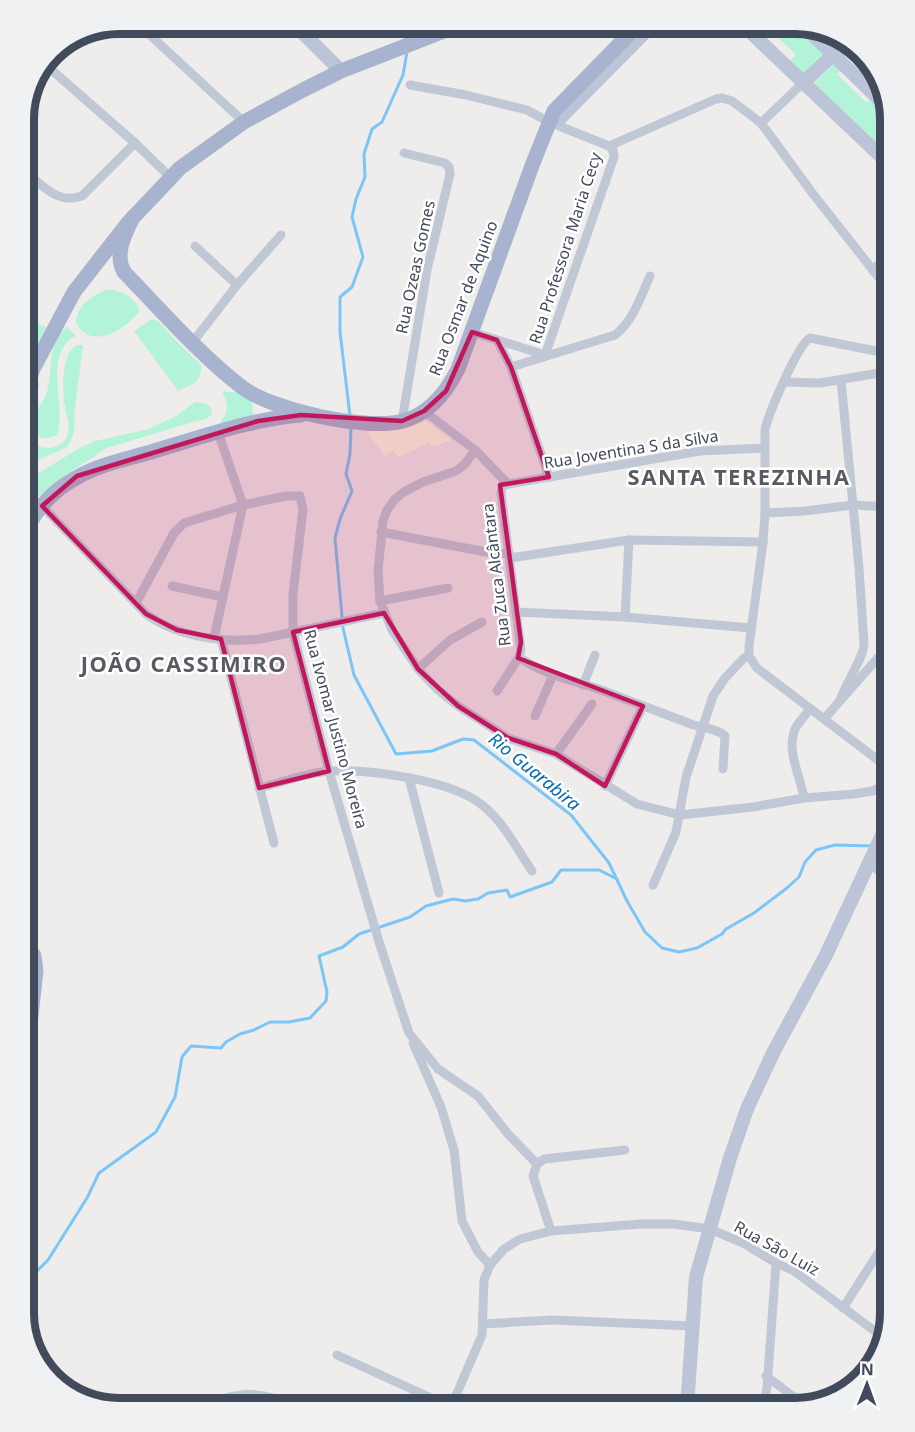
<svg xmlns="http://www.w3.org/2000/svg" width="915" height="1432" font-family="'Noto Sans',sans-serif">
	<rect width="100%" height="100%" fill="#efecec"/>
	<polygon fill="#fefbe1" points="424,420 451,440 433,447 429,443 399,457 393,450 385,456 363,427"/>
	<g fill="#b3f4d8">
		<polygon points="764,24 784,24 795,35 803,33 824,54 803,74 789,61 796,55"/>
		<polygon points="835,63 842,70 837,74 866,102 873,99 890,116 891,158 814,83"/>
		<path d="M109 289C121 291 138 298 139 312 124 330 92 351 76 323 76 306 93 294 109 289Z"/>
		<polygon points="24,318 46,327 30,360 24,358"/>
		<path d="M152 319 159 322 177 342 201 365C203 382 191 385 178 391L134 331Z"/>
		<path d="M67 327 76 336C41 352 68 409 57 435 49 438 41 441 36 434 25 418 43 406 47 392 54 370 46 341 67 327Z"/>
		<path d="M77 345H83L74 416C76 426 73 439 67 447L24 467V410L38 384 40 383C36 397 25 413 26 428 26 451 63 456 68 433 71 423 66 416 65 406 62 391 61 352 77 345Z"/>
		<path d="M222 391 239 393 252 402 253 414 247 418 218 426C228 412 230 408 222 391Z"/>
		<path d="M195 402C218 402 217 420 196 421L107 448 64 476 43 495 38 496 29 490V479L78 449 95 441 149 429 176 416Z"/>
	</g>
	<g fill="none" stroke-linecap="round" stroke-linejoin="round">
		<g stroke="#7bc6f6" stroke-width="3">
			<polyline points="411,37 413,24"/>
			<polyline points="350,416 340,332 340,297 352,287 363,257 352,217 356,199 365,177 364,154 372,129 382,122 403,75 407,52"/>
			<polyline points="351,426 350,454 346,474 352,491 340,519 335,538 343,628 354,675 396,754 432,751 463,739 474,740 571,815 609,863 627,901 645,932 662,948 679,952 697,948 722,934 726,929 754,913 787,888 799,877 805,862 816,850 835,845 873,846"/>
			<polyline points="883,847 891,847"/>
			<polyline points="32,1276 48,1260 87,1198 99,1173 156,1132 175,1097 182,1057 191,1046 221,1048 226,1042 240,1034 254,1030 270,1022 289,1022 310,1018 326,1001 327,992 319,956 343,947 359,934 410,917 426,906 453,899 465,901 478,899 488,893 507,890 510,897 552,882 561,870 599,870 617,879"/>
		</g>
		<g stroke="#c0c8d6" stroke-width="9">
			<polyline points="138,24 244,122"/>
			<polyline points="46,65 135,143 170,177"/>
			<polyline points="410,85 466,95 527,110 549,122 609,146 716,99 722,98 732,101 761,123 813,194 891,293"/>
			<polyline points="761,123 804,82"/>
			<path d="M24 171C43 185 57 205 82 196L135 143"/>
			<polyline points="195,246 237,285"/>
			<polyline points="873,271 891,250"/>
			<polyline points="472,332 545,355 614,157 613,150 609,146"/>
			<polyline points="497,340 511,367 549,477"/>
			<polyline points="192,343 237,285 281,235"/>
			<path d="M511 367 615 335C633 321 641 296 650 276"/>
			<polyline points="785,382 820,383 891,371"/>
			<polyline points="424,411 475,450 508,484"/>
			<polyline points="402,421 427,270 450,174 449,167 445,163 404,153"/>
			<polyline points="475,450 465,464 456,471 423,482 404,492 395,499 387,510 383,521 378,571 380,601 392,630 418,669 438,690 458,706 508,738 556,754 637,804 680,815 753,807 804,798 854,794 872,791 891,783"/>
			<path d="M24 491 32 501 42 506 146 614C177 637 222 643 260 639L384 613"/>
			<polyline points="765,513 805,511 853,505 891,507"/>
			<polyline points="381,532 486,552 510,554"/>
			<polyline points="510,558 629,540 763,542"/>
			<polyline points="172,586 223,597"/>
			<polyline points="380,601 448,588"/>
			<polyline points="136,603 174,533 184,523 243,505 286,496 300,496 303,509 293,594 293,632 329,771 379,942 409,1033 438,1069 478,1096 508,1134 537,1164"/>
			<polyline points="516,612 625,617 751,628"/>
			<polyline points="625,617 629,540"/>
			<polyline points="214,638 243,505 218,432"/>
			<polyline points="221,639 274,843"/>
			<path d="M519 657C545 676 575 680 604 691 633 702 662 713 691 724 701 728 717 728 725 736L723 769"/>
			<polyline points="418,669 450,640 482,622"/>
			<polyline points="583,685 595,655"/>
			<polyline points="497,691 519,657 521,650 501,493 503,485 700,451 765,448"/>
			<path d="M840 701C845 683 863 660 864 644L859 568 841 380"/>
			<polyline points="535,716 553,675"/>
			<polyline points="824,719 891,643"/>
			<polyline points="556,754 592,704"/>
			<path d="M891 770 757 668 749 656V646L763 542 765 513V429C769 413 798 344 810 338L891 354"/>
			<polyline points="409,778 439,893"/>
			<polyline points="605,786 643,706"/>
			<path d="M259 788C281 783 308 772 331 771 369 769 452 780 482 805 503 821 517 849 532 871"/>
			<path d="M804 798C801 779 787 752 794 732 796 724 805 716 810 709"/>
			<polyline points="868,864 891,878"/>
			<polyline points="653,885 676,832 686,777 713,696 725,678 744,658 749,656"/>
			<polyline points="413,1043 441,1107 454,1150 462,1221 478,1252 490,1265"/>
			<polyline points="551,1231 533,1176 537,1164 544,1159 625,1150"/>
			<polyline points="843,1308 891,1233"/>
			<polyline points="484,1324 552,1320 692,1326"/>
			<polyline points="337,1355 451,1407 482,1335 484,1280 490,1265 504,1249 520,1239 551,1231 641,1224 674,1224 710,1229 743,1243 776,1263 794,1271 884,1338"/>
			<polyline points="766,1376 806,1406"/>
			<path d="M195 1408C239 1391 258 1389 302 1408"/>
			<polyline points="763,1408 767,1388 776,1263"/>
		</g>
		<g stroke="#bcc4d8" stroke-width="14">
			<polyline points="294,24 341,71"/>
			<polyline points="742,24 891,166"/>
			<polyline points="802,24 888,108"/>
			<polyline points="804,82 849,40"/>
			<polyline points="549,122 560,118 653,24"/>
			<polyline points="687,1408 696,1277 730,1158 747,1109 774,1051 825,957 891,816"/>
		</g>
		<g stroke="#a8b4cf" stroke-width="15">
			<path d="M133 217C125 234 114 254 124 272 161 310 201 356 243 388 273 410 366 431 403 421 429 414 446 393 458 369L533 163 554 111 639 24"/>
			<polyline points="24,396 33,369 74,292 127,224 180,168 244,122 303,90 341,71 462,24"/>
			<path d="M24 535C34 511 53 490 76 478 99 464 128 459 154 451 202 437 251 419 301 415"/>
			<polyline points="24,1080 36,971 34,956 24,941"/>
		</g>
	</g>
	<path fill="#c2185b" fill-opacity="0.2" stroke="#c2185b" stroke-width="4.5" stroke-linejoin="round" d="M472 332 497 340 511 367 549 477 500 485 521 642 518 658 643 706 605 786 556 754 508 738 458 706 418 669 384 613 293 632 329 771 259 788 221 639 177 630 146 614 42 506 77 476 258 421 301 415 402 421 424 411 446 391Z"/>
	<g text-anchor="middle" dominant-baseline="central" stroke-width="5" stroke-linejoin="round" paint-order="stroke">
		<g font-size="16" fill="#424b5c" stroke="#fff">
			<text transform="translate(565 248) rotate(-72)">Rua Professora Maria Cecy</text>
			<text transform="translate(415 267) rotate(-78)">Rua Ozeas Gomes</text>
			<text transform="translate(463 298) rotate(-69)">Rua Osmar de Aquino</text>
			<text transform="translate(631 449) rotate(-9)">Rua Joventina S da Silva</text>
			<text transform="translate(496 575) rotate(-97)">Rua Zuca Alcântara</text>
			<text transform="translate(336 729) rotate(75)">Rua Ivomar Justino Moreira</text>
			<text transform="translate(777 1248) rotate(29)">Rua São Luiz</text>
		</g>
		<g font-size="18" font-style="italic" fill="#006cb1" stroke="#fff">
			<text transform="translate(535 771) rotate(39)">Rio Guarabira</text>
		</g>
		<g font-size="22" font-weight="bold" letter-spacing="1.5" fill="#585b62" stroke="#fff">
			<text x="739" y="476">SANTA TEREZINHA</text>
			<text x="184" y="663">JOÃO CASSIMIRO</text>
		</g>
	</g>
	<path d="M0 0H915V1432H0ZM119 34H795A85 85 0 0 1 880 119V1313A85 85 0 0 1 795 1398H119A85 85 0 0 1 34 1313V119A85 85 0 0 1 119 34Z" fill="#f0f1f2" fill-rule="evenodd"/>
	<path fill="none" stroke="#424b5c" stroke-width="8" d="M119 34H795A85 85 0 0 1 880 119V1313A85 85 0 0 1 795 1398H119A85 85 0 0 1 34 1313V119A85 85 0 0 1 119 34Z"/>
	<g transform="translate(867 1384) rotate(1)" stroke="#ffffff" stroke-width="4.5" paint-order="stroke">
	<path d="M0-4.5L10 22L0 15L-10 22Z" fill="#424b5c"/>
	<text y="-9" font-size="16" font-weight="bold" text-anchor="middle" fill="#424b5c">N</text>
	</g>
</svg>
